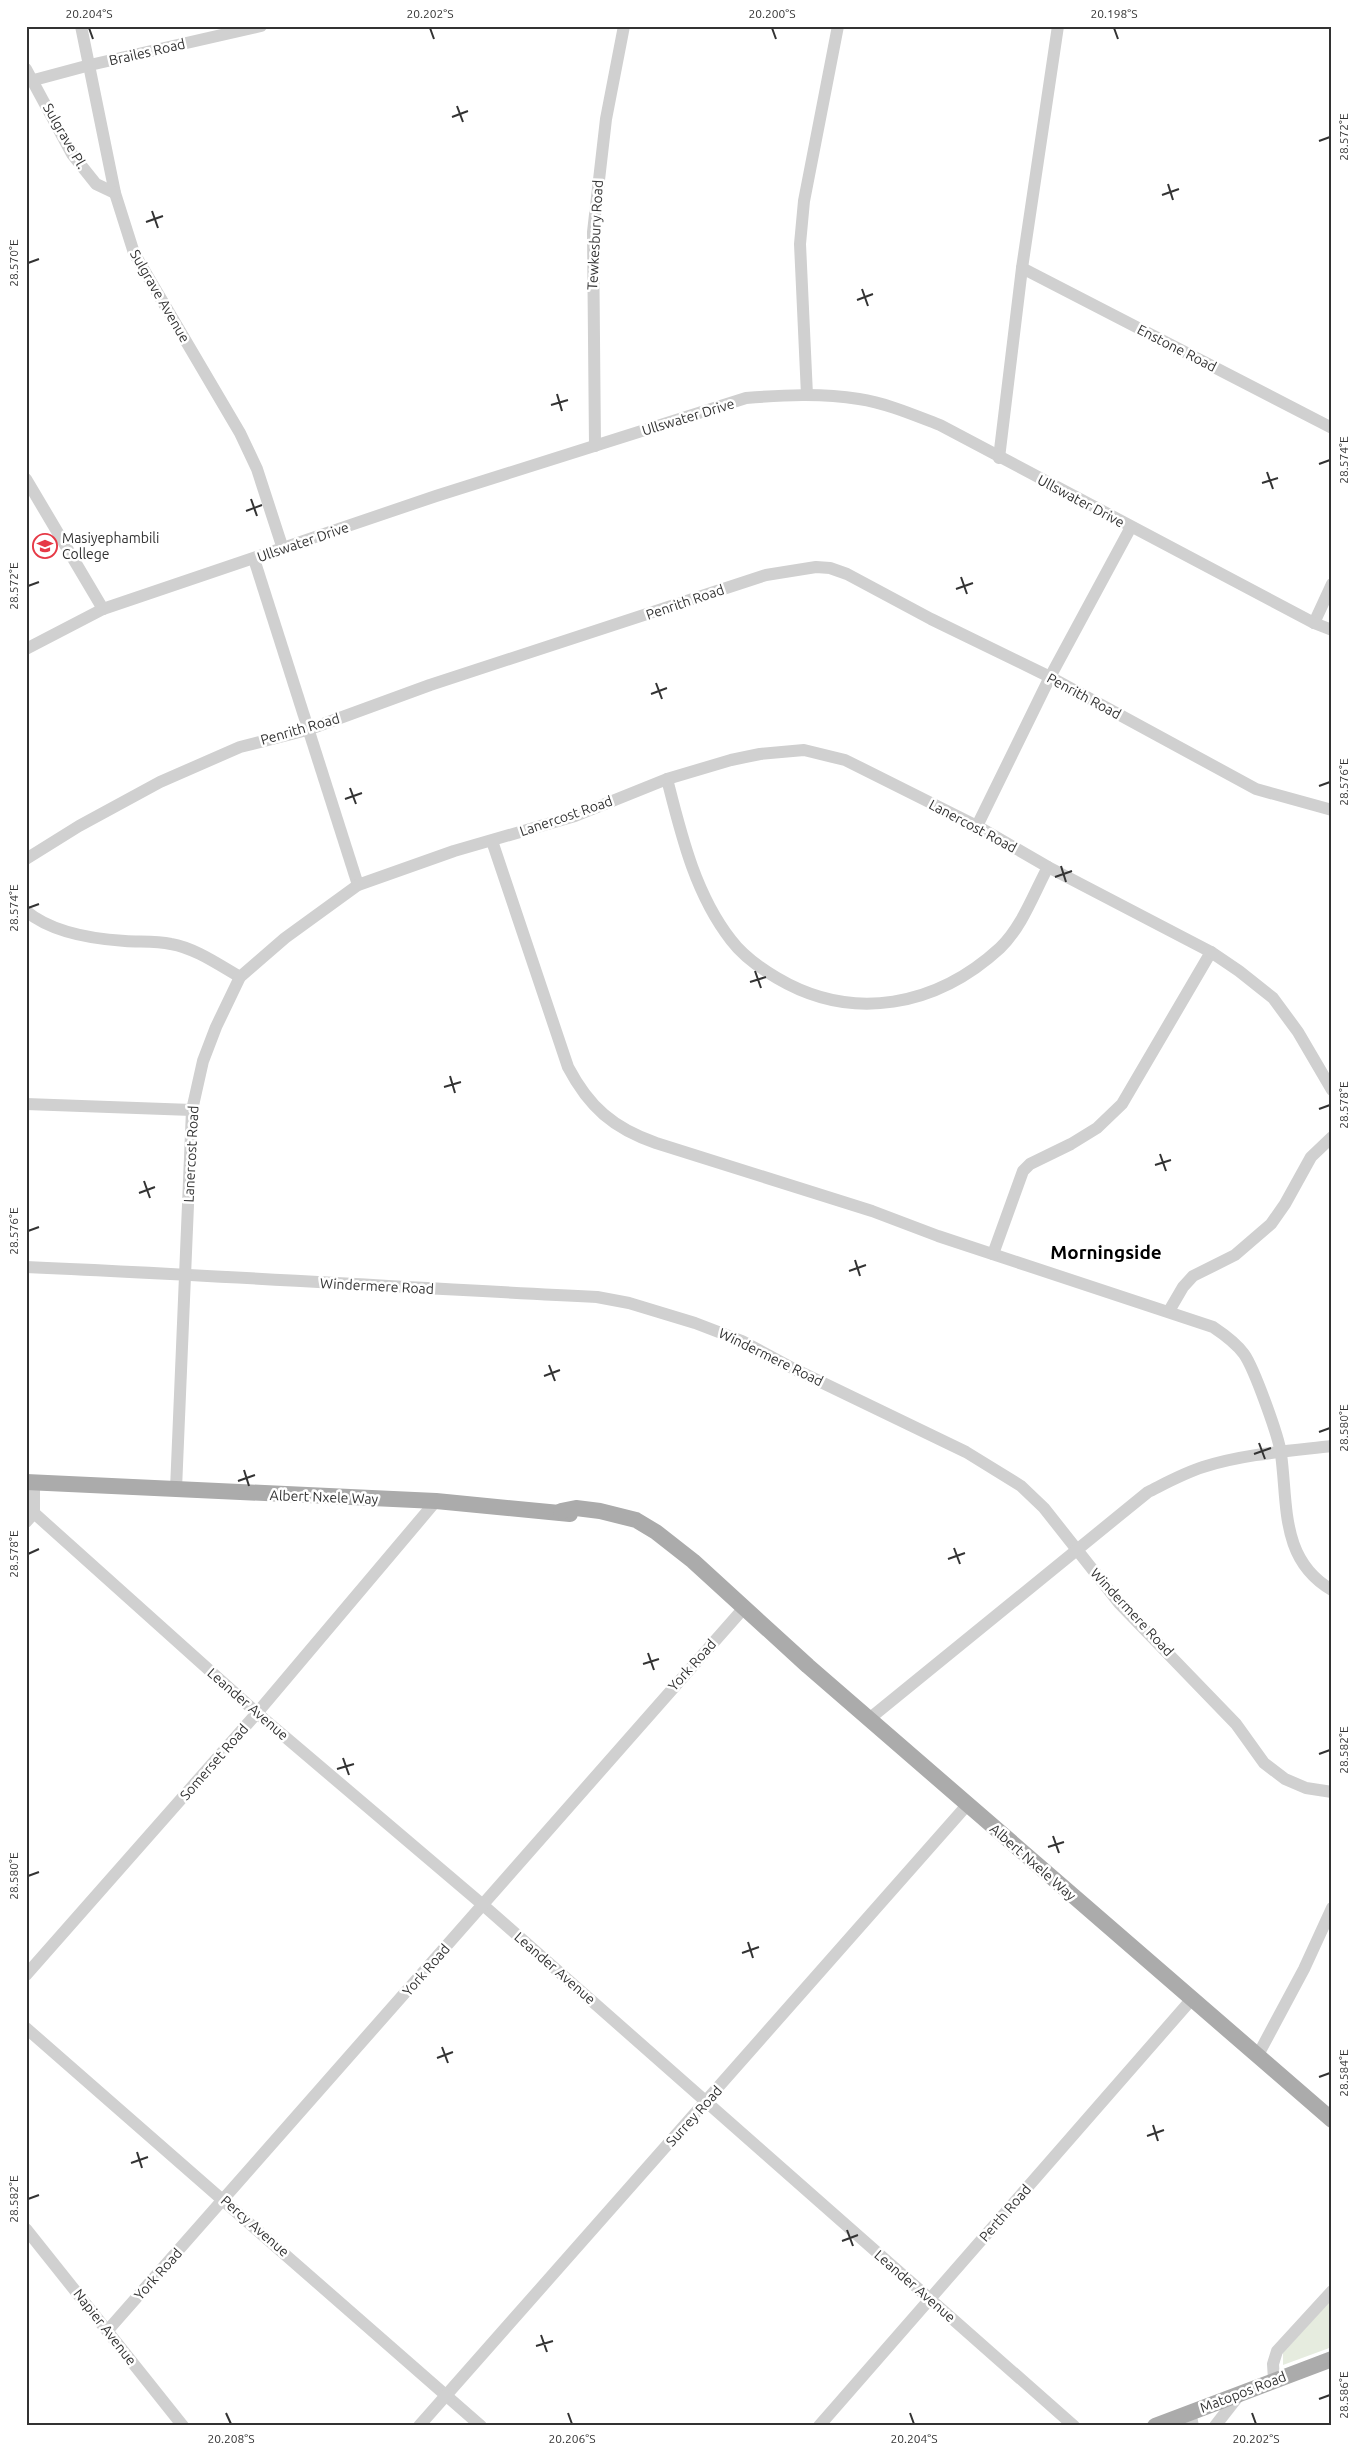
<svg xmlns="http://www.w3.org/2000/svg" width="1358" height="2452" font-family="Ubuntu,sans-serif">
	<rect width="100%" height="100%" fill="#fff"/>
	<polygon fill="#e6ecdf" points="1332,2299 1332,2347 1283,2365 1283,2353"/>
	<g fill="none" stroke-linecap="round" stroke-linejoin="round">
		<g stroke="#d0d0d0" stroke-width="12">
			<polyline points="81,26 115,193 134,253 240,433 257,469 283,549"/>
			<polyline points="26,69 72,154 96,184 115,193"/>
			<polyline points="34,80 90,65 261,26"/>
			<polyline points="1022,268 1332,428"/>
			<polyline points="807,395 800,244 804,201 838,26"/>
			<polyline points="595,446 593,232 606,119 624,26"/>
			<polyline points="999,458 1022,268 1058,26"/>
			<polyline points="26,479 103,609"/>
			<polyline points="254,559 358,885"/>
			<polyline points="1314,623 1332,584"/>
			<path d="M26 649 103 609 436 496 746 398C784 395 821 393 859 399 886 403 914 415 940 425L1314 623 1332 630"/>
			<path d="M667 779C681 834 695 894 731 940 743 956 760 968 777 978 853 1023 937 1006 1000 948 1022 927 1034 893 1048 867"/>
			<polyline points="977,826 1050,677 1131,527"/>
			<path d="M492 841 568 1067C589 1107 613 1128 656 1143L872 1211 938 1236 1213 1327C1225 1335 1236 1343 1244 1354 1254 1368 1279 1437 1281 1454 1288 1505 1280 1560 1332 1590"/>
			<polyline points="26,859 79,826 160,782 240,747 307,730 430,685 766,575 816,567 830,568 847,574 931,619 1050,677 1256,789 1332,810"/>
			<path d="M26 911C51 932 93 939 125 941 140 942 156 941 171 944 195 948 219 965 240 977"/>
			<polyline points="26,1104 192,1110"/>
			<polyline points="993,1254 1023,1171 1030,1164 1071,1144 1097,1128 1122,1104 1211,952"/>
			<path d="M26 1267C216 1275 406 1288 597 1297L629 1303 695 1323 742 1341 794 1369 966 1452 1021 1486 1044 1508 1119 1603 1236 1724 1264 1763 1285 1779 1306 1788 1332 1792"/>
			<polyline points="1169,1311 1183,1287 1193,1276 1235,1255 1271,1224 1285,1204 1311,1157 1332,1137"/>
			<polyline points="176,1489 192,1110 203,1061 216,1027 240,977 285,938 358,885 454,851 575,816 667,779 731,760 760,754 804,750 845,760 977,826 1048,867 1211,952 1239,971 1273,998 1298,1032 1332,1090"/>
			<polyline points="34,1513 257,1713 483,1905 1074,2426"/>
			<polyline points="26,1522 34,1513 34,1483"/>
			<path d="M869 1719 1148 1492C1166 1483 1184 1473 1203 1467 1244 1454 1289 1451 1332 1446"/>
			<polyline points="26,1975 257,1713 436,1501"/>
			<polyline points="26,2028 481,2426"/>
			<polyline points="1258,2055 1304,1969 1332,1908"/>
			<polyline points="26,2229 183,2426"/>
			<polyline points="108,2330 743,1609"/>
			<polyline points="1274,2380 1273,2364 1277,2351 1332,2291"/>
			<polyline points="1190,2412 1193,2426"/>
			<polyline points="419,2426 968,1804"/>
			<polyline points="819,2426 1191,2000"/>
			<polyline points="1215,2426 1240,2394"/>
		</g>
		<g stroke="#ababab" stroke-width="16">
			<polyline points="26,1482 436,1501 570,1514"/>
			<polyline points="561,1511 576,1508 600,1511 636,1520 656,1532 693,1561 808,1666 1332,2120"/>
			<polyline points="1155,2426 1332,2359"/>
		</g>
	</g>
	<path fill="none" stroke="#333" stroke-width="2" d="M89 28 93 39M430 28 434 39M772 28 776 39M1114 28 1118 39M457 106 463 122M452 117 468 111M1319 141 1330 137M1168 184 1173 200M1162 195 1179 189M152 211 158 228M146 222 163 216M28 263 39 259M862 289 868 306M857 300 873 294M557 394 562 411M551 405 568 400M1319 464 1330 460M1267 472 1273 489M1262 483 1278 478M251 499 257 516M246 511 262 505M961 577 967 594M28 586 39 582M956 589 973 583M656 683 662 699M651 694 667 688M1319 786 1330 782M350 788 356 804M345 799 362 793M1061 866 1066 882M1055 877 1072 871M28 908 39 904M755 971 761 988M750 982 766 977M450 1076 455 1093M444 1087 461 1082M1319 1109 1330 1105M1160 1154 1166 1171M1155 1165 1171 1160M144 1181 150 1198M139 1193 155 1187M28 1231 39 1227M855 1260 860 1276M849 1271 866 1265M549 1365 555 1381M544 1376 560 1370M1319 1432 1330 1428M1259 1443 1265 1459M1254 1454 1271 1448M244 1470 249 1486M238 1481 255 1475M954 1548 960 1564M28 1554 39 1549M948 1559 965 1553M648 1653 654 1670M643 1664 659 1659M1319 1754 1330 1750M343 1758 349 1775M337 1769 354 1764M1053 1836 1059 1853M1048 1847 1064 1842M28 1876 39 1872M748 1942 753 1958M742 1953 759 1947M442 2047 448 2063M437 2058 453 2052M1319 2077 1330 2073M1153 2125 1158 2141M1147 2136 1164 2130M137 2152 142 2168M131 2163 148 2157M28 2199 39 2195M847 2230 853 2246M842 2241 858 2235M541 2335 547 2352M536 2346 553 2341M1319 2399 1330 2395M226 2413 231 2424M568 2413 572 2424M910 2413 914 2424M1252 2413 1256 2424"/>
	<defs>
		<symbol id="school-ring" viewBox="-11 -11 22 22"><circle r="9.5" fill="#fff" stroke="#e63946" stroke-width="1.5"/><path d="M0-5L7-2L0 1L-7-2ZM-4 1L0 2.5L4 1V4Q0 6-4 4Z" fill="#e63946"/></symbol>
	</defs>
	<g fill-rule="evenodd">
		<use href="#school-ring" x="31" y="532" width="28" height="28"/>
	</g>
	<g text-anchor="middle" dominant-baseline="central" stroke-width="5" stroke-linejoin="round" paint-order="stroke">
		<g font-size="14" fill="#333" stroke="#fff">
			<text transform="translate(147 52) rotate(-13)">Brailes Road</text>
			<text transform="translate(65 136) rotate(60)">Sulgrave Pl.</text>
			<text transform="translate(595 235) rotate(-87)">Tewkesbury Road</text>
			<text transform="translate(160 296) rotate(60)">Sulgrave Avenue</text>
			<text transform="translate(1177 348) rotate(27)">Enstone Road</text>
			<text transform="translate(688 417) rotate(-17)">Ullswater Drive</text>
			<text transform="translate(1081 501) rotate(28)">Ullswater Drive</text>
			<text transform="translate(303 542) rotate(-19)">Ullswater Drive</text>
			<text transform="translate(685 602) rotate(-19)">Penrith Road</text>
			<text transform="translate(1084 696) rotate(28)">Penrith Road</text>
			<text transform="translate(300 729) rotate(-16)">Penrith Road</text>
			<text transform="translate(566 816) rotate(-19)">Lanercost Road</text>
			<text transform="translate(973 826) rotate(28)">Lanercost Road</text>
			<text transform="translate(191 1154) rotate(-87)">Lanercost Road</text>
			<text transform="translate(377 1286) rotate(3)">Windermere Road</text>
			<text transform="translate(771 1357) rotate(26)">Windermere Road</text>
			<text transform="translate(324 1497) rotate(2)">Albert Nxele Way</text>
			<text transform="translate(1132 1612) rotate(47)">Windermere Road</text>
			<text transform="translate(692 1665) rotate(-48)">York Road</text>
			<text transform="translate(248 1704) rotate(41)">Leander Avenue</text>
			<text transform="translate(214 1762) rotate(-49)">Somerset Road</text>
			<text transform="translate(1033 1862) rotate(41)">Albert Nxele Way</text>
			<text transform="translate(555 1968) rotate(41)">Leander Avenue</text>
			<text transform="translate(426 1970) rotate(-49)">York Road</text>
			<text transform="translate(694 2116) rotate(-48)">Surrey Road</text>
			<text transform="translate(1005 2213) rotate(-49)">Perth Road</text>
			<text transform="translate(255 2226) rotate(41)">Percy Avenue</text>
			<text transform="translate(158 2274) rotate(-48)">York Road</text>
			<text transform="translate(915 2286) rotate(41)">Leander Avenue</text>
			<text transform="translate(105 2327) rotate(52)">Napier Avenue</text>
			<text transform="translate(1243 2392) rotate(-21)">Matopos Road</text>
		</g>
		<g font-size="14" fill="#333" stroke="#fff" text-anchor="start">
			<text x="62" y="538">Masiyephambili<tspan x="62" dy="16">College</tspan></text>
		</g>
		<g font-size="19" font-weight="bold" fill="#000" stroke="#fff">
			<text x="1106" y="1252">Morningside</text>
		</g>
	</g>
	<rect width="1358" height="2452" fill="none" stroke="#ffffff" stroke-width="55"/>
	<rect x="28" y="28" width="1302" height="2396" fill="none" stroke="#333" stroke-width="2"/>
	<g font-size="12" text-anchor="middle" fill="#333">
		<text x="89" y="18">20.204°S</text>
		<text x="430" y="18">20.202°S</text>
		<text x="772" y="18">20.200°S</text>
		<text x="1114" y="18">20.198°S</text>
		<text transform="translate(1344 137) rotate(-90)" y="4">28.572°E</text>
		<text transform="translate(14 263) rotate(-90)" y="4">28.570°E</text>
		<text transform="translate(1344 460) rotate(-90)" y="4">28.574°E</text>
		<text transform="translate(14 586) rotate(-90)" y="4">28.572°E</text>
		<text transform="translate(1344 782) rotate(-90)" y="4">28.576°E</text>
		<text transform="translate(14 908) rotate(-90)" y="4">28.574°E</text>
		<text transform="translate(1344 1105) rotate(-90)" y="4">28.578°E</text>
		<text transform="translate(14 1231) rotate(-90)" y="4">28.576°E</text>
		<text transform="translate(1344 1428) rotate(-90)" y="4">28.580°E</text>
		<text transform="translate(14 1554) rotate(-90)" y="4">28.578°E</text>
		<text transform="translate(1344 1750) rotate(-90)" y="4">28.582°E</text>
		<text transform="translate(14 1876) rotate(-90)" y="4">28.580°E</text>
		<text transform="translate(1344 2073) rotate(-90)" y="4">28.584°E</text>
		<text transform="translate(14 2199) rotate(-90)" y="4">28.582°E</text>
		<text transform="translate(1344 2395) rotate(-90)" y="4">28.586°E</text>
		<text x="231" y="2443">20.208°S</text>
		<text x="572" y="2443">20.206°S</text>
		<text x="914" y="2443">20.204°S</text>
		<text x="1256" y="2443">20.202°S</text>
	</g>
</svg>
